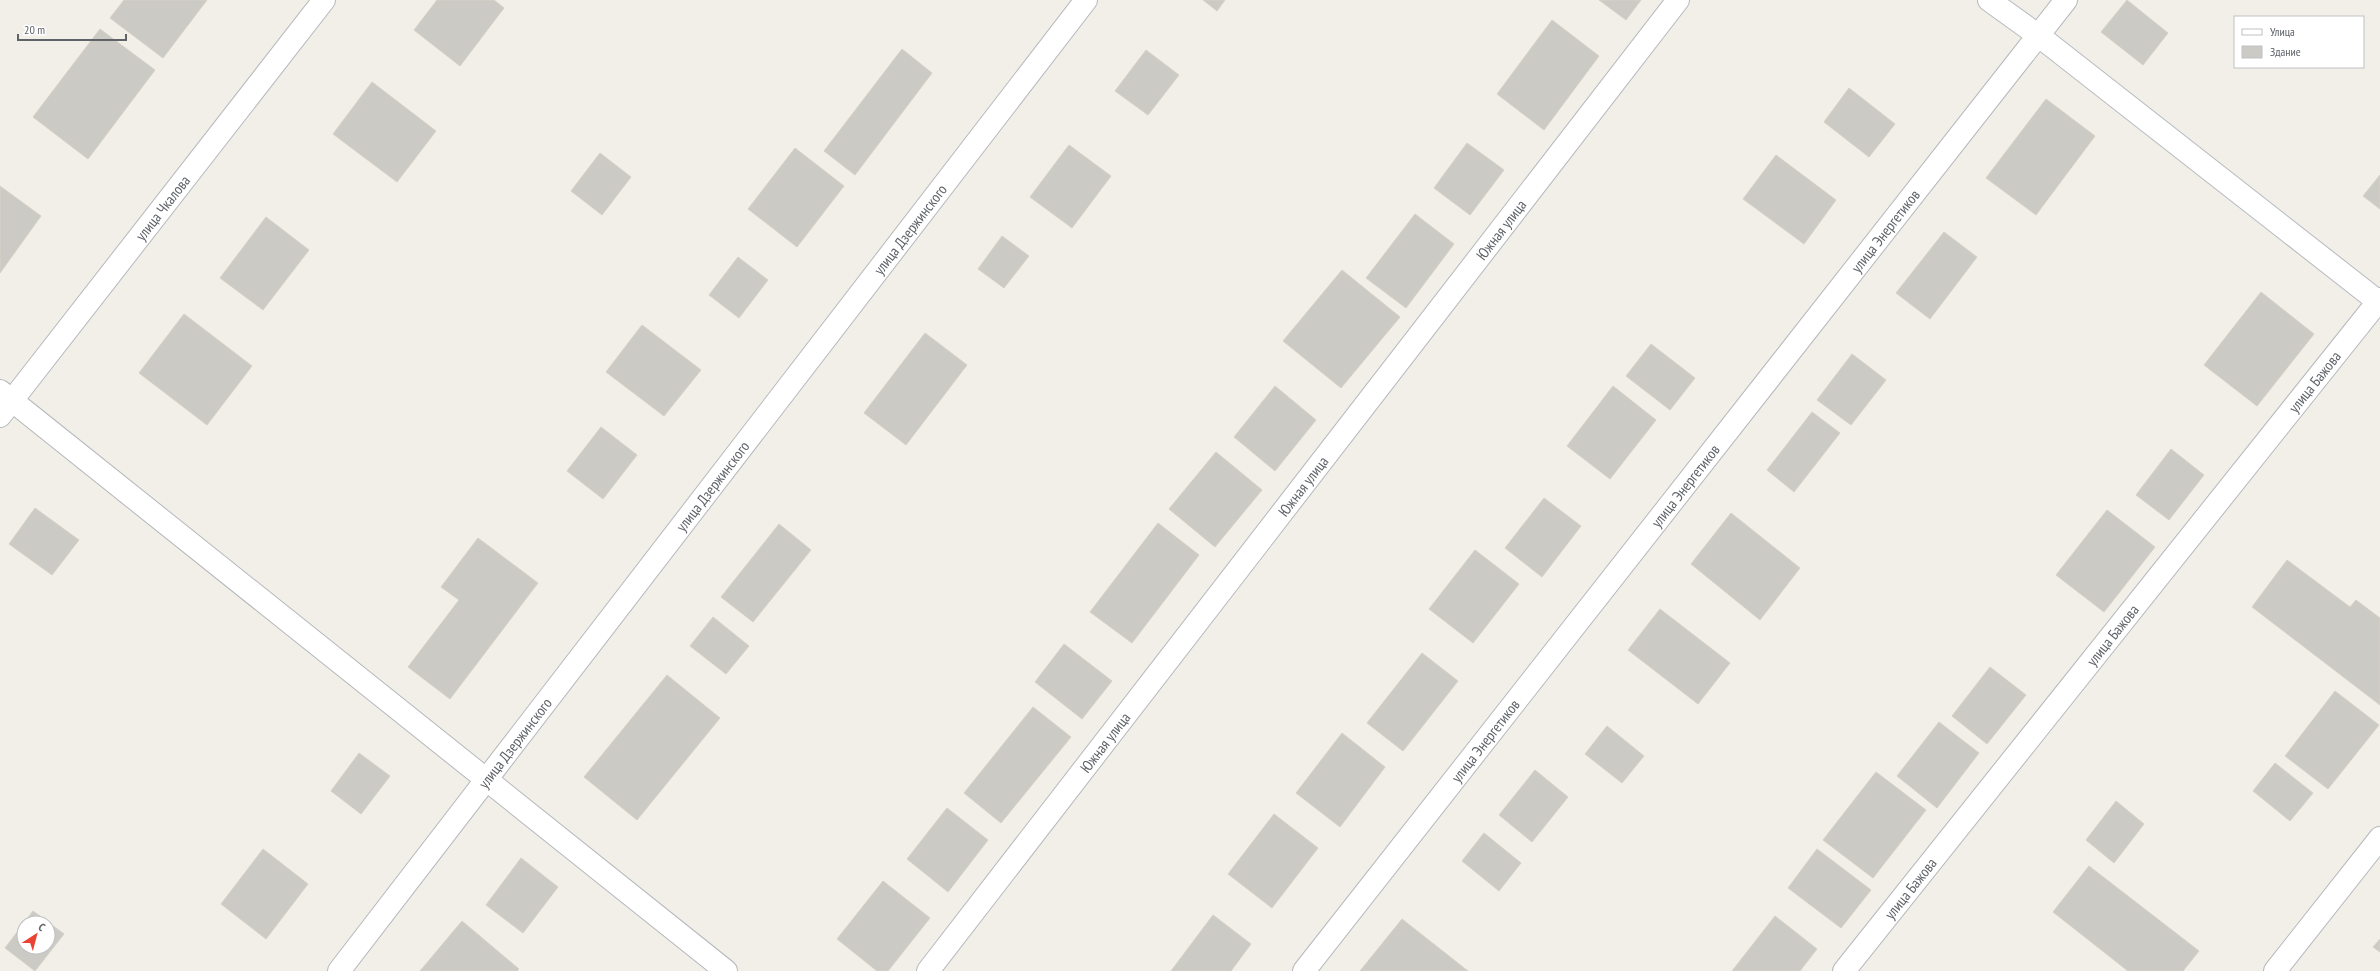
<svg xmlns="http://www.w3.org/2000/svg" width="2380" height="971" font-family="'PT Sans Narrow',sans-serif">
	<rect width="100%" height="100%" fill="#f1efe8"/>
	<g fill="#cccac5" stroke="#d6d1c6" fill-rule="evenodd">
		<polygon points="124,0 207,0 163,58 110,18"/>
		<polygon points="437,0 494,0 504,8 460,66 414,30"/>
		<polygon points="1203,0 1225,0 1217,11"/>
		<polygon points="1599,0 1641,0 1626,20"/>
		<polygon points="2127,0 2168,33 2143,65 2101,32"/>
		<polygon points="1552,20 1599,56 1544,130 1497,94"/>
		<polygon points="100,29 155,70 88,159 33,117"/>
		<polygon points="902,49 932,73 855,175 824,151"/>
		<polygon points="1146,50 1179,75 1148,115 1115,91"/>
		<polygon points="372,82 436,131 397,182 333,134"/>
		<polygon points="1849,88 1895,124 1869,157 1824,122"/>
		<polygon points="2046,99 2095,136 2036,215 1986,178"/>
		<polygon points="1467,143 1504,170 1470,215 1434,188"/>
		<polygon points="1069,145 1111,176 1072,228 1030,197"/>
		<polygon points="795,148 844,186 797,247 748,209"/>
		<polygon points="600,153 631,177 602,215 571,191"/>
		<polygon points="1776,155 1836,200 1804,244 1743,199"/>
		<polygon points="2380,175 2380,209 2363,196"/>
		<polygon points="0,186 41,216 0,273"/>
		<polygon points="1415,214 1454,244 1406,308 1366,278"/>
		<polygon points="266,217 309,250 263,310 220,278"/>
		<polygon points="1944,232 1977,257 1930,319 1896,293"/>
		<polygon points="1002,236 1029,256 1004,288 978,269"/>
		<polygon points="738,257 768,280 739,318 709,295"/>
		<polygon points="1342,270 1400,317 1341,388 1283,341"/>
		<polygon points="2261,292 2314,334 2257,406 2204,365"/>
		<polygon points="184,314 252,366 207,425 139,373"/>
		<polygon points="642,325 701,370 664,416 606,372"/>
		<polygon points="925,333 967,365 906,445 864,413"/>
		<polygon points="1651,344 1695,378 1670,410 1626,376"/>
		<polygon points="1852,354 1886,380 1851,425 1817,400"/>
		<polygon points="1275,386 1316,420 1275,471 1234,437"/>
		<polygon points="1613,386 1656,420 1610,479 1567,446"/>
		<polygon points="1812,412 1840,433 1794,492 1767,470"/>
		<polygon points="601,427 637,455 603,499 567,471"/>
		<polygon points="2171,449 2204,475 2169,520 2136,495"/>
		<polygon points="1216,452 1262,490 1215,547 1169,509"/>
		<polygon points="1544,498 1581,526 1542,577 1505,548"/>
		<polygon points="35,508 79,540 52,575 9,544"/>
		<polygon points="2107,510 2155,547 2104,612 2056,575"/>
		<polygon points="1731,513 1800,568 1760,620 1691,564"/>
		<polygon points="1158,523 1199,555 1132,643 1090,612"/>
		<polygon points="779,524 811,550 753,622 721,597"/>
		<polygon points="478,538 538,583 450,699 408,667 459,600 441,587"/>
		<polygon points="1475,550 1519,584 1473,643 1429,609"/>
		<polygon points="2287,560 2350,607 2356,600 2380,618 2380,705 2252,607"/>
		<polygon points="1660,609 1730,663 1698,704 1628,650"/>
		<polygon points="713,617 749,646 726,674 690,646"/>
		<polygon points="1064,644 1112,681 1082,719 1035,682"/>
		<polygon points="1422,653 1458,681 1403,751 1367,723"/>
		<polygon points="1990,667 2026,695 1987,744 1952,716"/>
		<polygon points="667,675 720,718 637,820 584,777"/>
		<polygon points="2335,691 2379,725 2328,789 2285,756"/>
		<polygon points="1033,707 1071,737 1001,823 964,793"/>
		<polygon points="1939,722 1979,753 1937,808 1897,776"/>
		<polygon points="1607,726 1644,756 1622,783 1585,754"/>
		<polygon points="1342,733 1385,767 1340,827 1296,793"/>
		<polygon points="359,753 390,776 361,814 331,791"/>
		<polygon points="2275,763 2313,793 2290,821 2253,791"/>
		<polygon points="1535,770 1568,797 1532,842 1499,815"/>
		<polygon points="1876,772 1926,810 1873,878 1823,840"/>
		<polygon points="2116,801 2144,824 2114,863 2086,840"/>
		<polygon points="947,808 988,840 948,892 907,859"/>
		<polygon points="1274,814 1318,848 1272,908 1228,874"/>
		<polygon points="1484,833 1521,863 1499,891 1462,861"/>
		<polygon points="263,849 308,884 266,939 221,904"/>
		<polygon points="1817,849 1871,890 1841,928 1788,888"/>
		<polygon points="521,858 558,887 523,933 486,905"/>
		<polygon points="2089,866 2199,951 2183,971 2128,971 2053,912"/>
		<polygon points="883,881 930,918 888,971 877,971 837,939"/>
		<path d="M33 911 64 934 35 971 5 948ZM24 923H48V947H24Z"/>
		<polygon points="1213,915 1251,944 1231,971 1171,971"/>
		<polygon points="1775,916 1817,949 1800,971 1732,971"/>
		<polygon points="1402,919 1468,971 1360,971"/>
		<polygon points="462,921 519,969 517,971 420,971"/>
		<polygon points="2380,939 2380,952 2373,947"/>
	</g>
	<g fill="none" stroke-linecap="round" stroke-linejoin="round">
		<defs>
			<polyline id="service" points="0,391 726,971"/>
			<g id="minor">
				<path id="s1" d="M0 416 324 0"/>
				<path id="s2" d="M339 971 1086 0"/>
				<path id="s3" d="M928 971 1678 0"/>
				<path id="s4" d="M1304 971 2066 0"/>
				<path id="s5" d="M1844 971 2380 299"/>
				<polyline points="2275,971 2380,838"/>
			</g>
			<polyline id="secondary" points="1989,0 2039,36 2380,303"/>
		</defs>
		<use href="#service" stroke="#b5b8bc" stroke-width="24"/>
		<use href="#minor" stroke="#b5b8bc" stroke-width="24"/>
		<use href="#secondary" stroke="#b6babf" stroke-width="24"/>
		<use href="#service" stroke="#fff" stroke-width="22"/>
		<use href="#minor" stroke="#fff" stroke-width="22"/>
		<use href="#secondary" stroke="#fff" stroke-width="22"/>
	</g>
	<g text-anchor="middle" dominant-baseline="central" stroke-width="4" stroke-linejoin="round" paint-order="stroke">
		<g font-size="15" fill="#5f6368" stroke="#fff">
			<text stroke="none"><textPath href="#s1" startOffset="264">улица Чкалова</textPath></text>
			<text stroke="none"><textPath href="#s2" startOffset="936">улица Дзержинского</textPath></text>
			<text stroke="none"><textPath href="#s3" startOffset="937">Южная улица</textPath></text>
			<text stroke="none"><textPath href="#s4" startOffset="941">улица Энергетиков</textPath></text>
			<text stroke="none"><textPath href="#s5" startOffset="754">улица Бажова</textPath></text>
			<text stroke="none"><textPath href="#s2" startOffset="612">улица Дзержинского</textPath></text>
			<text stroke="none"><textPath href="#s3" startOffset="613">Южная улица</textPath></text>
			<text stroke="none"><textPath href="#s4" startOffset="617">улица Энергетиков</textPath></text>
			<text stroke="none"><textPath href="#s5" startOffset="430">улица Бажова</textPath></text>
			<text stroke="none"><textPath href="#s4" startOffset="293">улица Энергетиков</textPath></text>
			<text stroke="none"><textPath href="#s2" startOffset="288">улица Дзержинского</textPath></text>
			<text stroke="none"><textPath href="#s3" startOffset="289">Южная улица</textPath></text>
			<text stroke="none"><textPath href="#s5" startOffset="106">улица Бажова</textPath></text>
		</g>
	</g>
	<rect x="2234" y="16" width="130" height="52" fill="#ffffff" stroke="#bfc1c3"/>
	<rect x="2242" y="29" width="20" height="6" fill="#ffffff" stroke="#bfc1c3"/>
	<text x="2270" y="36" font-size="12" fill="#5f6368">Улица</text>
	<rect x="2242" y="46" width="20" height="12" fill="#cccac5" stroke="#bfc1c3"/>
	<text x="2270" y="56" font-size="12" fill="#5f6368">Здание</text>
	<g transform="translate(36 935) rotate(36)"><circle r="19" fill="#ffffff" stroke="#bfc1c3"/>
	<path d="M0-3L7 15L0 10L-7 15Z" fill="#ea4335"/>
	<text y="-6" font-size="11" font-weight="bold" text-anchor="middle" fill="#5f6368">С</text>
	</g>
	<path d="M18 34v6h108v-6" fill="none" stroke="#5f6368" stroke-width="2"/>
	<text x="24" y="34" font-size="12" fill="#5f6368" stroke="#ffffff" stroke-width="3" paint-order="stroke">20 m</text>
</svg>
